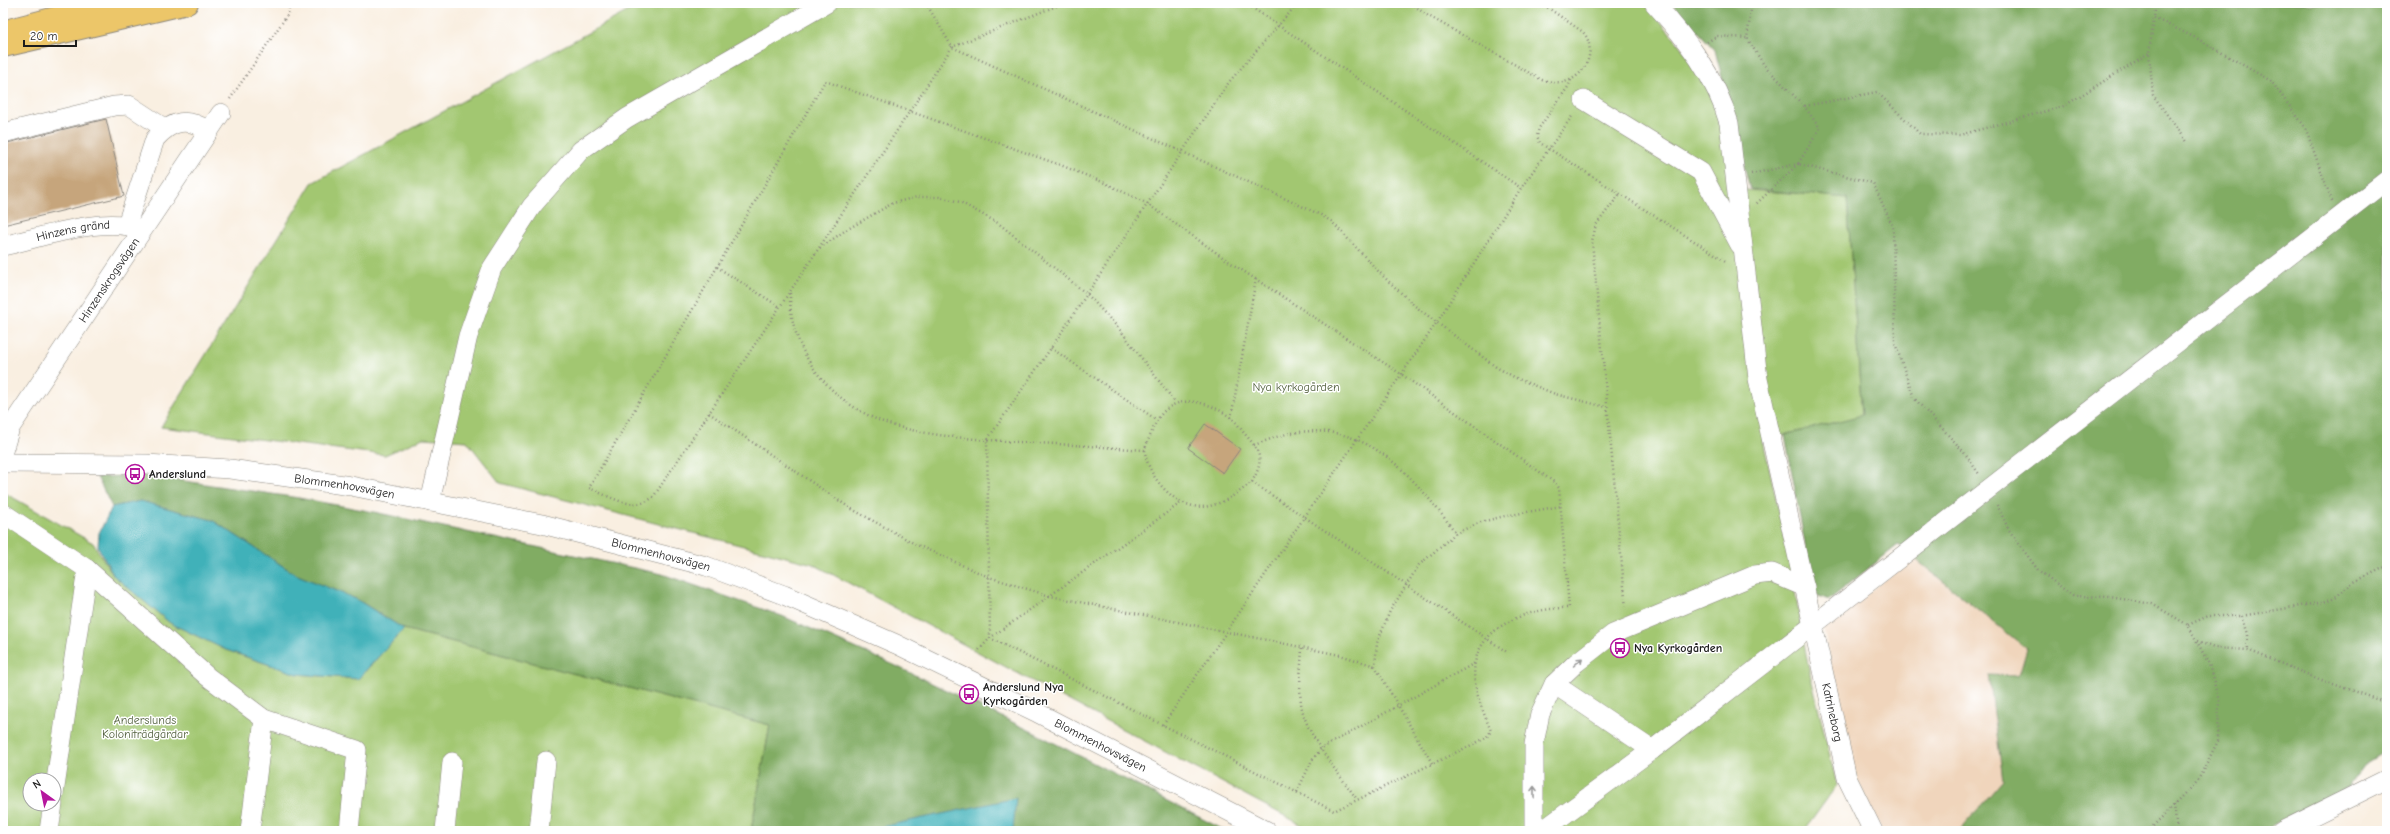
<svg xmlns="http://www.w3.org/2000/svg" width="2390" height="834" font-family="'Comic Neue',sans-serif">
	<rect width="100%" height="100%" fill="#fff"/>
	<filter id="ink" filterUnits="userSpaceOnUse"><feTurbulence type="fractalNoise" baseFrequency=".025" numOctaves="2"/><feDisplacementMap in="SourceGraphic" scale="8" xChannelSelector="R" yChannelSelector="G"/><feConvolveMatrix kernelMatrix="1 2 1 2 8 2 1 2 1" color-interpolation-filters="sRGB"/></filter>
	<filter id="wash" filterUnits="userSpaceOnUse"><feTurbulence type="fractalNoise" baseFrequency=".012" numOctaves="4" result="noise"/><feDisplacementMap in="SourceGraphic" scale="16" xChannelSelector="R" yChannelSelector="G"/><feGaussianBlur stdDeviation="0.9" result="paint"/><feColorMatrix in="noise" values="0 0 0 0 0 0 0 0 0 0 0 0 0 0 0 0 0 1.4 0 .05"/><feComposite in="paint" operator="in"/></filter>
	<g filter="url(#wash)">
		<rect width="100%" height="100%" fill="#f9efe1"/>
		<polygon fill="#f0d5bc" points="1914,558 2027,649 2019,676 1989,675 2003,780 1959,831 1883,831 1853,774 1823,627"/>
		<g fill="#a2c771" stroke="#5f7246" fill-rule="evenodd">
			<path d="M643 3H1644C1667 27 1711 82 1720 114 1727 138 1728 165 1732 189L1847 197 1862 416 1763 440 1788 552 1808 665 1837 785 1804 831H1313L813 564 500 483 467 441 423 438 385 455 161 427 312 183Z"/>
			<path d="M3 492 93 543 114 576 170 623 226 650 297 674 358 679 404 629 770 725 751 831H3ZM30 780H54V804H30Z"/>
		</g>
		<g fill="#81ac63" stroke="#4e6440">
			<polygon points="1672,3 2387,3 2387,750 2366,763 2349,787 2262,831 1959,831 2003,780 1989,675 2019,676 2027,649 1898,545 1829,600 1814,594 1785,435 1862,415 1847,198 1750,189 1715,50"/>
			<polygon points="144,475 299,498 374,512 662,574 782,616 894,665 1035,733 1226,831 751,831 770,725 404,629 356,599 295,574 212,520 140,501 112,507 97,477"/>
		</g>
		<g fill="#41b1b9" stroke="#2e666a">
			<polygon points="140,501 212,520 295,574 356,599 404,629 358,679 297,674 226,650 170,623 114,576 98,547 99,533 112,507"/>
			<polygon points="1016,798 1013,831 862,831"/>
		</g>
		<g id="blocks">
			<g fill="#c6a57b">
				<polygon points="106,119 124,196 3,225 3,144"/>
				<polygon points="1205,424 1240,449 1223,473 1188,448"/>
			</g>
		</g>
	</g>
	<g filter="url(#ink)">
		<use href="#blocks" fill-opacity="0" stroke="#8a867e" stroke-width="1"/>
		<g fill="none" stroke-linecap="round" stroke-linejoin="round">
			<defs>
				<g id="minor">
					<path id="s1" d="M1654 3C1686 38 1716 77 1729 123L1758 379 1847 778 1873 831"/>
					<polyline points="1584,100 1701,172 1740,245"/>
					<polyline points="3,133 114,106 129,105 164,128"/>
					<path d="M127 224 155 139C172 120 187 117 209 131"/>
					<path id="s2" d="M3 246C39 238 105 215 138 229"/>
					<path id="s3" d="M3 451 10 428 221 113"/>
					<path id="s4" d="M3 463 146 464 230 469 351 486 542 524 706 566 784 595 896 644 1038 713 1267 831"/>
					<polyline points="430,502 468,336 492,268 532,206 581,150 627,118 827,3"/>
					<polyline points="3,513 87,569 208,677 264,719 357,750 349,831"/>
					<polyline points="1554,684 1652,750"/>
					<polyline points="54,794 87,569"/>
					<polyline points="49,831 53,804"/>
					<polyline points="250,831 264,719"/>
					<polyline points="445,831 452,762"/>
					<polyline points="539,831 546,761"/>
					<polyline points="1534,831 1534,744 1540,714 1554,684 1576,663 1613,634 1755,575 1772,573 1805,587"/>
					<polyline points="1542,831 1652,750 2387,180"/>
					<polyline points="2282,831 2387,779"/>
				</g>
				<g id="major">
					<polyline points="13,29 114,3"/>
					<polyline points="3,46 187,3"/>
				</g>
			</defs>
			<use href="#minor" stroke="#8a867e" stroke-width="20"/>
			<use href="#major" stroke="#8a867e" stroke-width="24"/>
			<g stroke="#8a867e" stroke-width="2.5" stroke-dasharray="1 3" stroke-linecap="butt">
				<polyline points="926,3 952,47 1321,215 1332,222 1382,275 1415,306 1496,367 1516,378 1555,394 1606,407"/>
				<path d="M1064 3 952 47 910 111 654 496C636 514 609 496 589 488L825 81 1063 166 1105 183 1146 203 1231 263 1401 374 1554 482 1559 488 1569 608C1535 607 1482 623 1475 663 1471 686 1483 711 1491 731L1486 738 1334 811 990 638 987 440 1051 348 1229 82 1298 3"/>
				<polyline points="1245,3 1521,188"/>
				<path d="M1411 3 1425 14 1542 80C1552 82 1561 84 1570 80 1589 71 1596 47 1583 32L1541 3"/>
				<polyline points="1752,3 1747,38 1764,65 1804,106 1820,128 1798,164 1873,183 1893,227 1895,343 1914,398 1963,451 1979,474"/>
				<polyline points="2156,3 2149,53 2153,95 2187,143"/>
				<polyline points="2154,18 2198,39 2271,81 2305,127 2332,201"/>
				<polyline points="1707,42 1717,36 1747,38"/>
				<polyline points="1571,80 1568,87 1539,128 1537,136 1540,143 1727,262"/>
				<polyline points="230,99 288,14 290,3"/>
				<polyline points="1805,106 1877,92 1920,134 1960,135 2064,106 2149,53"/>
				<polyline points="1751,174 1798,164 1756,204"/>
				<polyline points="1619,195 1596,225 1592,241 1626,609"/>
				<polyline points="820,248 846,230 893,203 917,197 939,197 960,202 998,223 1087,294 1121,331 1175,402"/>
				<polyline points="717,267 780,307"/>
				<path d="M790 293C789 353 832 405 889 424 930 437 975 439 1018 442 1060 444 1103 447 1145 450"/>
				<polyline points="1051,348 1157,420"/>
				<polyline points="709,413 850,508 917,545 989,577 1050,596 1340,655 1375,666"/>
				<polyline points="1231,418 1256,279"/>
				<path d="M1254 445C1266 441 1279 435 1292 433 1370 420 1414 478 1456 533"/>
				<path d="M1252 482C1256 474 1261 466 1259 456 1257 447 1250 440 1244 433 1240 428 1236 421 1230 417 1203 397 1167 392 1153 429 1151 435 1145 445 1145 452 1149 481 1181 515 1213 505 1228 501 1240 491 1252 482L1507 652"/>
				<polyline points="1997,505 2009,530 2038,570 2073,596 2110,597 2152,604 2188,625 2209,664 2219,701 2218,741 2197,782 2148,831"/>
				<polyline points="2241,616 2247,634 2248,650"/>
				<polyline points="2188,625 2208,616 2241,616 2324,602 2337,596 2354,582 2387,566"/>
				<polyline points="2197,641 2214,648 2248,650 2319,679 2387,703"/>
				<path d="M1302 648C1301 666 1299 684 1301 703 1305 735 1338 772 1356 798"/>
				<polyline points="979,650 990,638 1182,502"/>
				<polyline points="1163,725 1437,322 1521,188 1573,115"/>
				<polyline points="1432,763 1375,666 1377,643 1390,611 1419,565 1456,533 1481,522 1505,516 1561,506"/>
				<polyline points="1297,792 1312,760 1322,748 1475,663"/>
				<polyline points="2174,805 2177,831"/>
			</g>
			<use href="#minor" stroke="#fff" stroke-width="19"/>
			<use href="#major" stroke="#ecc669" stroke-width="22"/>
		</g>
		<defs><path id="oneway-shaft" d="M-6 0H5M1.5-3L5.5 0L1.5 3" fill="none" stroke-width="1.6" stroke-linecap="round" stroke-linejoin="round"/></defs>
		<g stroke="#999">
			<use href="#oneway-shaft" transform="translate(1578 662) rotate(-42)"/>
			<use href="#oneway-shaft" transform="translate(1534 792) rotate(-90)"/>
		</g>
	</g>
	<defs>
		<symbol id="bus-ring" viewBox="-11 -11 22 22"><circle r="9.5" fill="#fff" stroke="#b5179e" stroke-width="1.5"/><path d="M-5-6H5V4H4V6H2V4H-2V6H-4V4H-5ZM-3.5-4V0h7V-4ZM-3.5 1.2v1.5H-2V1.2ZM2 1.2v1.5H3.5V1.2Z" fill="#b5179e"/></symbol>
	</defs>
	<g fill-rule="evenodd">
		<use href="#bus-ring" x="124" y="463" width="22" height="22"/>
		<use href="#bus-ring" x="1609" y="637" width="22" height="22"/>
		<use href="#bus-ring" x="958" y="683" width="22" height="22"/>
	</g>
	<g text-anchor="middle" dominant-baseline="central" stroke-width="3" stroke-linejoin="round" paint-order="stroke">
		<g font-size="12" fill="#1c1c1c" stroke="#fff">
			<text stroke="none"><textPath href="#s2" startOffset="72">Hinzens gränd</textPath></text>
			<text stroke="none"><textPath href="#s3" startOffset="202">Hinzenskrogsvägen</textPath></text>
			<text stroke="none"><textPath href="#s4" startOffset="343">Blommenhovsvägen</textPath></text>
			<text stroke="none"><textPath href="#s4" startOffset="667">Blommenhovsvägen</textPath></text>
			<text stroke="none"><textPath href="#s1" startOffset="742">Katrineborg</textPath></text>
			<text stroke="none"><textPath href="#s4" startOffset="1147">Blommenhovsvägen</textPath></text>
		</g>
		<g font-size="12" fill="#52603e" stroke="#fff">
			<text x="1296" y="387">Nya kyrkogården</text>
			<text x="145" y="720">Anderslunds<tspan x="145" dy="14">Koloniträdgårdar</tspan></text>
		</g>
		<g font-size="12" font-weight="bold" fill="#1c1c1c" stroke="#fff" text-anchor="start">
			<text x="149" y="474">Anderslund</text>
			<text x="1634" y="648">Nya Kyrkogården</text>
			<text x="983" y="687">Anderslund Nya<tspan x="983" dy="14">Kyrkogården</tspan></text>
		</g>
	</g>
	<rect width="2390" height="834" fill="none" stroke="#fff" stroke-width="16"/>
	<g transform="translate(42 792) rotate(327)"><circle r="19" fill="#ffffff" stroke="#a4a4a4"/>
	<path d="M0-3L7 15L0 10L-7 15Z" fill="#b5179e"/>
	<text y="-6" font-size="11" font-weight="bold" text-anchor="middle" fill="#1c1c1c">N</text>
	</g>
	<path d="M24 40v6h52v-6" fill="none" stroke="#1c1c1c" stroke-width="2"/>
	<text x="30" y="40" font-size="12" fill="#1c1c1c" stroke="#ffffff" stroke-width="3" paint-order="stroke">20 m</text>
</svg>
